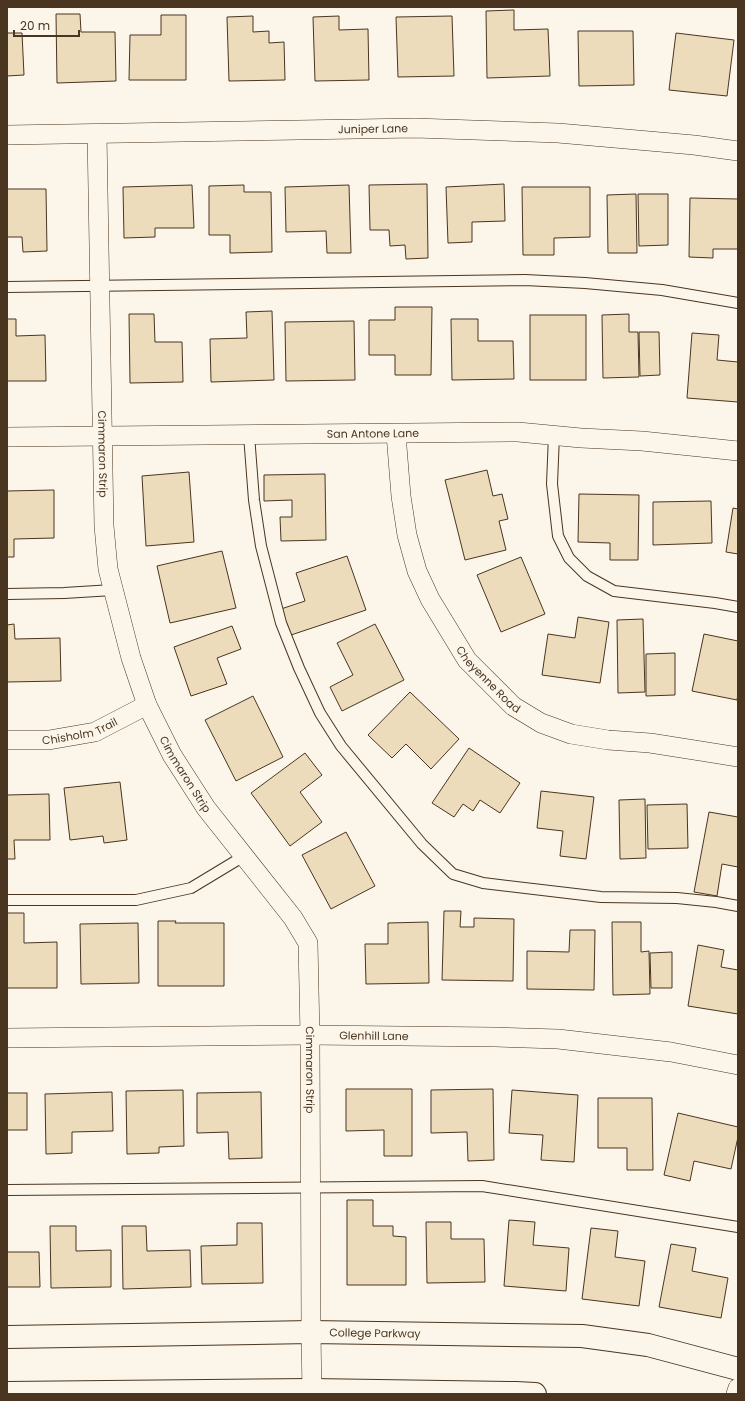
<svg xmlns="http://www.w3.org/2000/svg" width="745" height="1401" font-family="Poppins,sans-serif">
	<rect width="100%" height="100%" fill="#fbf6e9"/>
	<g fill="#ecdcbc" stroke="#4a3520">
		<polygon points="514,10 514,30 548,29 550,76 487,78 486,11"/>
		<polygon points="56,14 80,14 81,32 115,32 116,81 57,83"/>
		<polygon points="161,15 186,15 186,80 129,80 130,35 161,35"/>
		<polygon points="253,16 253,32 269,31 269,43 284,42 285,80 229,81 227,17"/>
		<polygon points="339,16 339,30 368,29 369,80 315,81 313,17"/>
		<polygon points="452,16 454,76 398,77 396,17"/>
		<polygon points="578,31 633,31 634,85 579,86"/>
		<polygon points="7,33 22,33 24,75 7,76"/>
		<polygon points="676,33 734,40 727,96 669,90"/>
		<polygon points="427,184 428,258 406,259 405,245 390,246 389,230 370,230 369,185"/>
		<polygon points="504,184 505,221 472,222 472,242 448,243 446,187"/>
		<polygon points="192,185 194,228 155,228 155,237 124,238 123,187"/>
		<polygon points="244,185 244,192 271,192 272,252 230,253 230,235 209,235 209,186"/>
		<polygon points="349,185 351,253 327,253 326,231 286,232 285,187"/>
		<polygon points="522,187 590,187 590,237 554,238 554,255 523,255"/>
		<polygon points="7,189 46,189 47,251 23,252 22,237 7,237"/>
		<polygon points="636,194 637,253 608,253 607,195"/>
		<polygon points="638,194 668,194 668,245 639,246"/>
		<polygon points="690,198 738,199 738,249 713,249 713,258 689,257"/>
		<polygon points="395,307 432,307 431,375 395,375 395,355 369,355 369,320 395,320"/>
		<polygon points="272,311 274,380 211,382 210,339 247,338 246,312"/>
		<polygon points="129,314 154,314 155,342 182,342 183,382 130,383"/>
		<polygon points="629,314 629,332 638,332 639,377 603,378 602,315"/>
		<rect x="530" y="315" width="56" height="65"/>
		<polygon points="7,319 16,319 16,336 45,335 46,381 7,381"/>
		<polygon points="451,319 478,319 478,341 513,341 514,379 452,380"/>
		<polygon points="354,321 355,380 286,381 285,322"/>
		<polygon points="639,332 659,332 660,375 640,376"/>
		<polygon points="692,333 719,335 717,360 738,362 738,402 687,398"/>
		<polygon points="487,470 493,496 502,494 508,519 499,521 506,550 465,560 445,480"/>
		<polygon points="189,472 194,542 146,546 142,476"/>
		<polygon points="325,474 326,540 281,541 280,517 292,517 292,500 264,501 264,475"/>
		<polygon points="54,490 54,538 14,539 14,557 7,557 7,491"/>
		<polygon points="579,494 639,495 638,560 610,560 610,543 578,542"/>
		<polygon points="711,501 712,543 653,545 653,502"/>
		<polygon points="733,508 738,509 738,554 726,552"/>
		<polygon points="222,551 236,608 170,623 157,566"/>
		<polygon points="347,556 366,610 291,635 281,609 305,601 296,573"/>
		<polygon points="521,557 545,614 501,632 477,575"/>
		<polygon points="578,617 609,622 600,683 542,675 548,634 575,638"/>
		<polygon points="643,619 645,692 618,693 617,620"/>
		<polygon points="14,624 15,639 60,638 61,681 7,682 7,625"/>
		<polygon points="375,624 404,680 342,711 330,687 353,675 337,643"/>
		<polygon points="232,626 241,649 217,658 227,684 191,696 174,647"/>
		<polygon points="704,634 738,641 738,694 737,700 692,691"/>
		<polygon points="675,653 675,695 646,696 646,654"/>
		<polygon points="410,692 459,739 431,769 406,744 392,758 368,735"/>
		<polygon points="253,696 283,757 236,781 205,720"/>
		<polygon points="469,748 520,783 500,813 480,800 473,811 463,804 454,817 432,803"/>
		<polygon points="305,753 322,775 300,792 322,822 290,846 251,793"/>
		<polygon points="120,782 127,840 104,843 103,836 70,840 64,788"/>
		<polygon points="541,791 594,797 586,859 560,856 563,831 537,828"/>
		<polygon points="49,794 50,840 14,840 15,859 7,859 7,795"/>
		<polygon points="645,799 646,858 620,859 619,800"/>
		<polygon points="687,804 688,848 648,849 647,805"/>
		<polygon points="709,812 738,817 738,867 722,864 717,896 694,892"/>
		<polygon points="346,832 375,886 331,909 302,855"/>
		<polygon points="444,911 461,911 460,927 474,927 474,918 514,919 513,981 442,980"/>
		<polygon points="7,913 24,913 24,943 57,942 57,988 7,988"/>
		<polygon points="158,921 176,921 175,923 224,923 224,986 158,986"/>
		<polygon points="428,922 429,983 366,984 365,944 388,944 388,923"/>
		<polygon points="612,922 641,922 641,952 649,951 650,994 613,995"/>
		<polygon points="138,923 139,983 81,984 80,924"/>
		<polygon points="570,930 595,930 594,990 527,989 527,951 569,952"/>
		<polygon points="698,945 724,950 721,967 738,970 738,1014 688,1006"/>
		<polygon points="672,952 672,988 651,988 650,953"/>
		<polygon points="346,1089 412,1089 412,1156 384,1156 384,1130 346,1131"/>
		<polygon points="493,1089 494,1160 468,1161 467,1132 431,1133 431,1090"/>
		<polygon points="183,1090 184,1146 159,1147 159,1153 127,1154 126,1091"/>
		<polygon points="512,1090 578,1095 574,1162 541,1160 543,1135 509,1133"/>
		<polygon points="112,1092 113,1131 72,1132 72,1153 46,1154 45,1094"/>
		<polygon points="261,1092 262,1158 229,1159 228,1132 197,1133 197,1093"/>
		<rect x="7" y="1093" width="20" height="37"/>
		<polygon points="598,1098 652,1098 653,1170 627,1170 627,1148 598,1148"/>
		<polygon points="678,1113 738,1127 738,1137 731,1169 694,1161 690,1181 664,1175"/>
		<polygon points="347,1200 373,1200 373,1226 393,1226 393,1236 406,1237 406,1285 347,1285"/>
		<polygon points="509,1220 535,1222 533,1245 569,1248 566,1291 504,1286"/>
		<polygon points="426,1222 451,1222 451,1239 484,1239 485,1282 427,1283"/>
		<polygon points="237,1223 262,1223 263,1283 202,1284 201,1246 237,1245"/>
		<polygon points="50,1226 76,1226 76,1251 111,1250 111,1287 51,1288"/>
		<polygon points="122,1226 146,1226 147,1251 190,1250 191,1287 123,1289"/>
		<polygon points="591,1228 618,1231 615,1257 645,1261 639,1306 582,1299"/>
		<polygon points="671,1244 696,1248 692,1271 728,1278 721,1318 659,1307"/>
		<polygon points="7,1252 39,1252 40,1287 7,1287"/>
	</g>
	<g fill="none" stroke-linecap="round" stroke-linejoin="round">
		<defs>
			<g id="service">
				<polyline points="7,287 525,280 585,283 662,290 738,303"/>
				<polyline points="249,435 254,500 261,546 281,623 299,668 320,713 341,746 422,844 453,874 483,883 601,897 677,898 716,902 738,906"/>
				<polyline points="554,435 552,484 558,536 569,558 587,576 614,591 715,603 738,607"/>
				<polyline points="7,594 64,593 113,590"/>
				<polyline points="7,900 136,900 191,888 244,856"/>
				<polyline points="7,1190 482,1186 738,1227"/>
			</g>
			<g id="minor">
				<path id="s1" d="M97 134 104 526 108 569 131 658 147 705 172 755 206 808 293 918 308 943 310 1035 311 1332 312 1394"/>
				<path id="s2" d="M7 135 415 128 558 133 694 145 738 151"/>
				<path id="s3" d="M396 434 401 496 407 535 417 571 430 599 467 660 513 706 541 723 571 734 608 740 650 743 738 757"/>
				<path id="s4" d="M7 437 518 432 581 438 642 441 738 451"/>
				<path id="s5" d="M7 740H49L95 732 147 705"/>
				<path id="s6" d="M7 1038 310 1035 495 1037 558 1039 671 1052 738 1065"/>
				<polyline points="736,1394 738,1388"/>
			</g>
			<g id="secondary">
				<path id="s7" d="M7 1337 311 1332 582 1336 648 1345 738 1369"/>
				<polyline points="7,1393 312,1390 516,1393 535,1394"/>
			</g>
		</defs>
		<use href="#service" stroke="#4a3520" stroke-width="12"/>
		<use href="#minor" stroke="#4a3520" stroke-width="20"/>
		<use href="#secondary" stroke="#4a3520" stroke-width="24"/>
		<use href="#service" stroke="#fbf6e9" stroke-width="10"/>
		<use href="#minor" stroke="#fbf6e9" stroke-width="19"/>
		<use href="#secondary" stroke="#fbf6e9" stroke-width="22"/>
	</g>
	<g text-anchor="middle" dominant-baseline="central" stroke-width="3" stroke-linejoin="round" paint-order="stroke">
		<g font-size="11" fill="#4a3520" stroke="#fbf6e9">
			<text stroke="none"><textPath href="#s2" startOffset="366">Juniper Lane</textPath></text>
			<text stroke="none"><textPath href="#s4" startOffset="366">San Antone Lane</textPath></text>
			<text stroke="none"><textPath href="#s1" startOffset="320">Cimmaron Strip</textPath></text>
			<text stroke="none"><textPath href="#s3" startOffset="270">Cheyenne Road</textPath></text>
			<text stroke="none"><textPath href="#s5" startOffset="74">Chisholm Trail</textPath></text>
			<text stroke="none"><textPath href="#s1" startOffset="656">Cimmaron Strip</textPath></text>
			<text stroke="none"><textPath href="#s6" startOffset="367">Glenhill Lane</textPath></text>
			<text stroke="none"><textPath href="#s1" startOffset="992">Cimmaron Strip</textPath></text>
			<text stroke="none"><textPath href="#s7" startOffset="368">College Parkway</textPath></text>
		</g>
	</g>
	<rect width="745" height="1401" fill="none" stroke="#4a3520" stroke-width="16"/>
	<path d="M14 30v6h65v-6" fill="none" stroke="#4a3520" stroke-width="2"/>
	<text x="20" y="30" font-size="12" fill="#4a3520" stroke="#fbf6e9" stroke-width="3" paint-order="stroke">20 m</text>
</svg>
